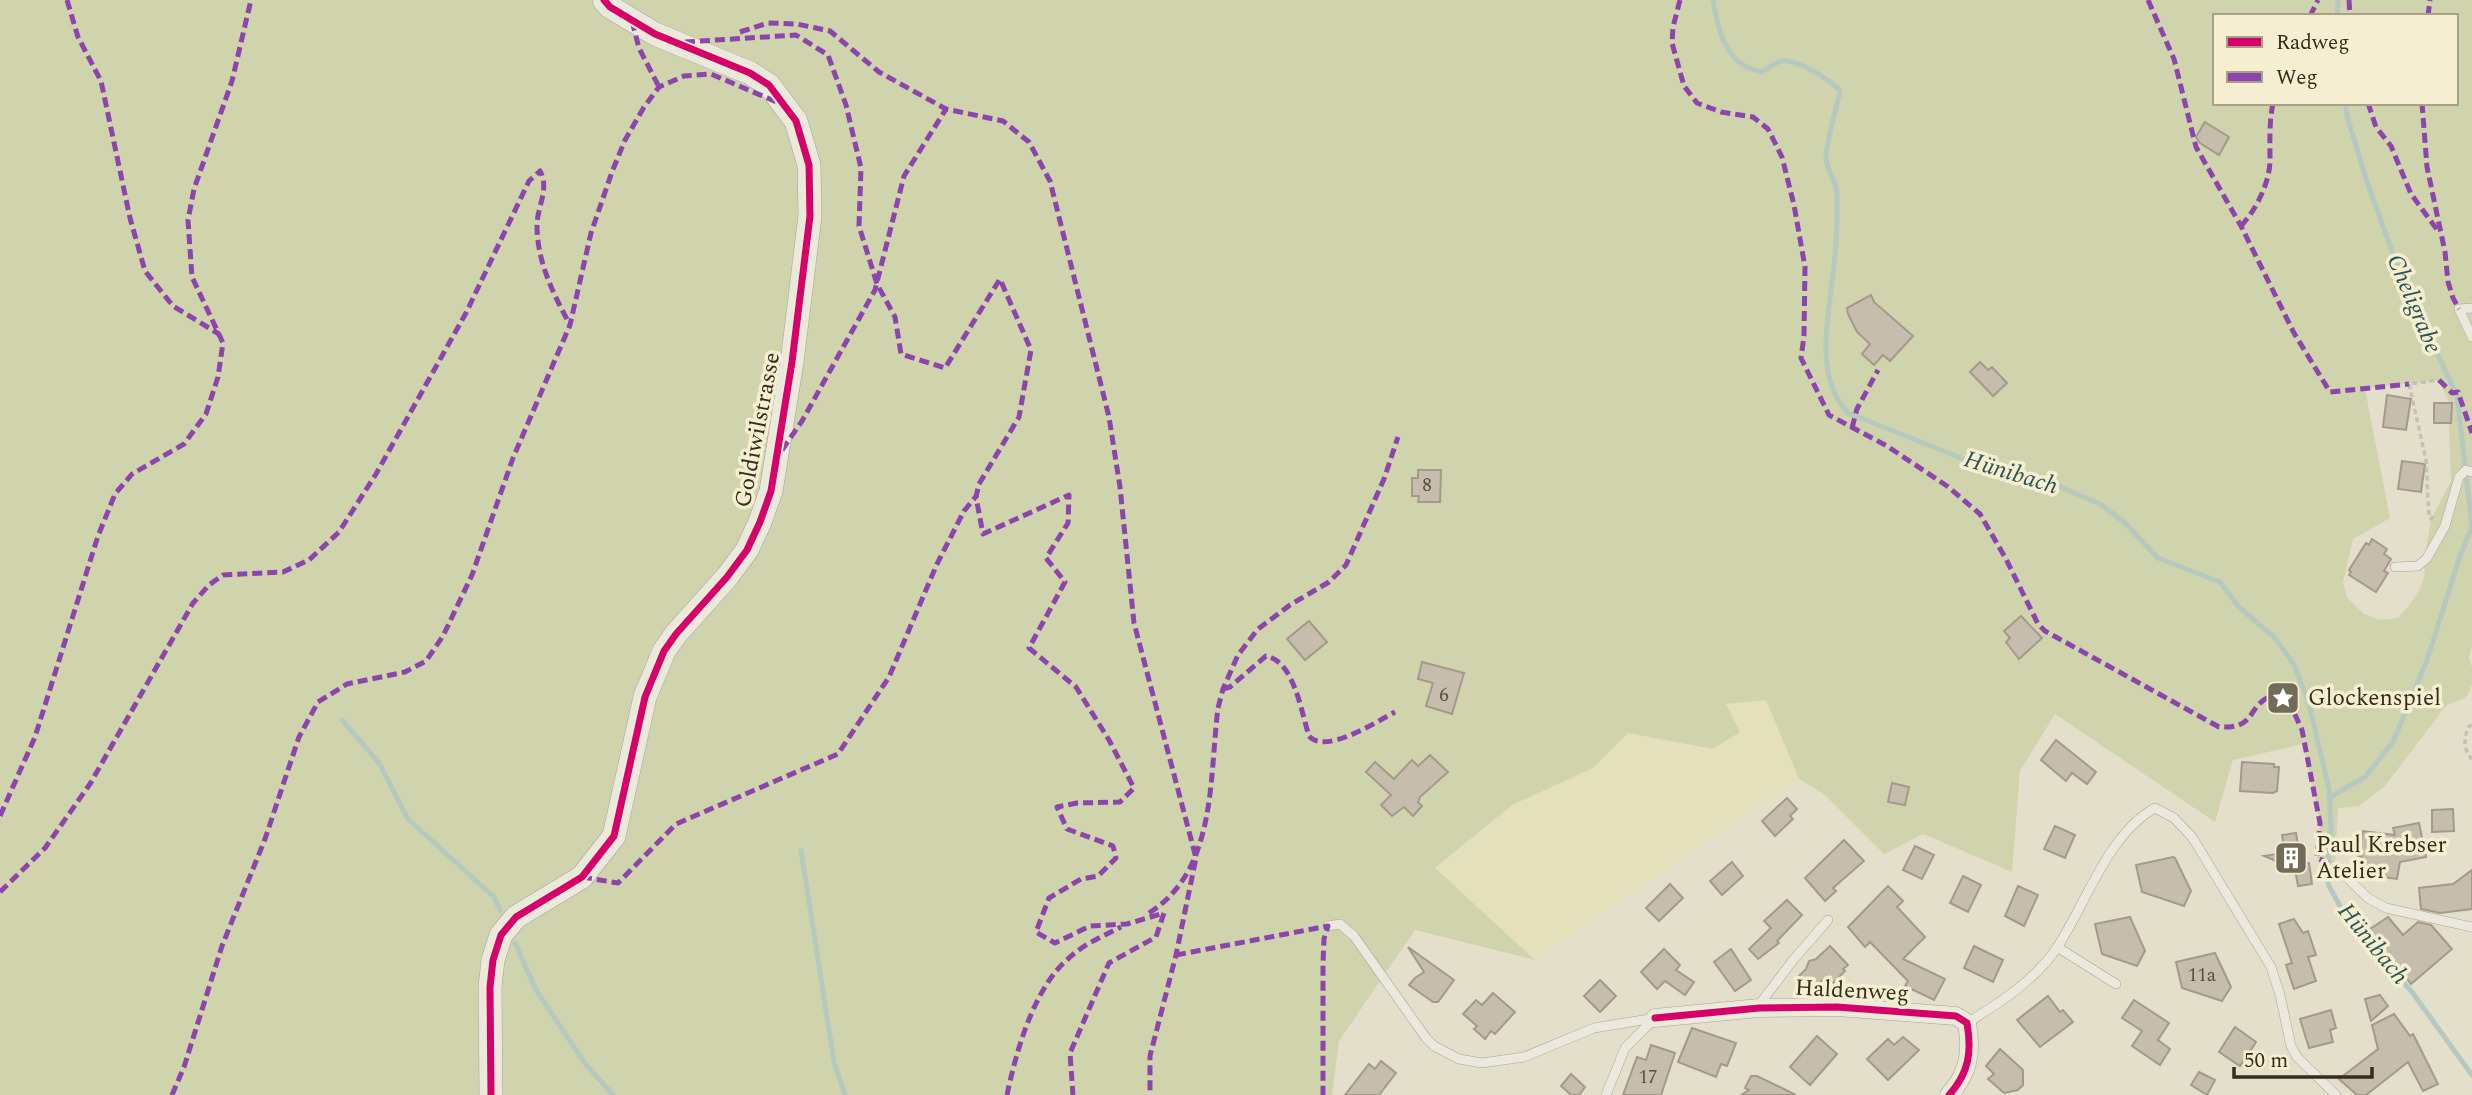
<svg xmlns="http://www.w3.org/2000/svg" width="2472" height="1095" font-family="Spectral,serif">
	<rect width="100%" height="100%" fill="#e3dfcb"/>
	<polygon fill="#e3e0bb" points="1766,699 1799,779 1535,960 1435,869 1512,805 1593,768 1628,733 1713,749 1740,732 1726,704"/>
	<path fill="#cfd4ad" fill-rule="evenodd" d="M0 0H2472V645L2469 658 2472 667V685L2466 697 2446 706 2384 787 2359 806 2338 808 2335 866 2317 858 2320 823 2303 744 2233 760 2215 822 2055 714 2020 771 2012 872 1923 834 1884 854 1825 795 1799 779 1766 700 1726 704 1740 732 1713 749 1628 733 1593 768 1512 805 1435 868 1535 960 1415 930 1339 1041 1332 1095H0ZM2215 16H2456V103H2215ZM2439 380 2448 400 2451 481 2431 519 2426 549 2427 558 2424 562C2428 584 2412 603 2398 618L2380 620 2364 614 2347 597 2343 582 2353 539 2390 518 2365 389Z"/>
	<g fill="none" stroke-linecap="round" stroke-linejoin="round">
		<g stroke="#b6c9c0" stroke-width="5">
			<path d="M1713 0C1718 31 1726 66 1762 72 1768 68 1774 63 1781 61 1795 58 1831 80 1840 91 1837 105 1825 148 1826 159 1827 171 1837 182 1837 194 1838 221 1836 249 1833 275 1828 319 1814 377 1848 413L1986 468 2034 475 2100 504 2124 522 2158 558 2220 582 2239 607 2275 638 2293 663 2308 700 2329 789 2331 828 2327 877 2329 886 2346 917 2412 992 2472 1075"/>
			<polyline points="2337,16 2338,0"/>
			<polyline points="342,720 379,763 408,819 494,897 500,910"/>
			<polyline points="2329,798 2365,777 2393,742 2427,660 2460,556 2472,527 2457,396 2439,357 2415,321 2409,298 2366,179 2347,116 2346,103"/>
			<polyline points="801,850 834,1062 845,1095"/>
			<polyline points="515,943 536,990 584,1062 613,1095"/>
		</g>
	</g>
	<g fill="#c7bdac" stroke="#a39a8b" stroke-width="2">
		<polygon points="2205,122 2229,137 2219,155 2200,143 2196,137"/>
		<polygon points="1871,295 1874,302 1913,336 1890,361 1883,355 1874,365 1862,354 1870,344 1857,332 1848,314 1847,308"/>
		<polygon points="1980,362 1988,370 1992,367 2007,383 1993,396 1970,372"/>
		<polygon points="2387,395 2411,399 2406,430 2383,427"/>
		<polygon points="2434,403 2452,403 2451,423 2434,423"/>
		<polygon points="2402,461 2425,464 2421,492 2398,489"/>
		<polygon points="1418,470 1441,470 1440,502 1418,502 1419,496 1412,496 1412,478 1418,478"/>
		<polygon points="2372,539 2387,549 2384,554 2391,559 2384,571 2388,573 2376,592 2349,575 2351,572 2349,570 2366,543 2369,545"/>
		<polygon points="2021,616 2042,638 2019,659 2006,642 2010,638 2004,631"/>
		<polygon points="1309,621 1327,642 1305,660 1287,639"/>
		<polygon points="1422,662 1464,673 1452,714 1426,706 1433,683 1418,679"/>
		<polygon points="2056,740 2096,772 2087,784 2072,773 2066,781 2041,760"/>
		<polygon points="1430,755 1448,772 1420,797 1418,802 1422,806 1413,816 1404,807 1392,816 1381,805 1391,795 1366,772 1375,762 1394,779 1412,760 1418,766"/>
		<polygon points="2242,762 2274,764 2274,767 2279,767 2277,791 2273,793 2240,791"/>
		<polygon points="1892,783 1909,787 1905,805 1888,802"/>
		<polygon points="1787,798 1797,809 1790,816 1793,819 1775,836 1762,821"/>
		<polygon points="2453,809 2454,831 2432,832 2432,810"/>
		<polygon points="2419,823 2426,857 2400,862 2397,879 2359,874 2362,856 2358,856 2363,831 2395,835 2393,828"/>
		<polygon points="2055,826 2075,835 2065,858 2044,849"/>
		<polygon points="2296,833 2301,864 2309,863 2312,884 2298,886 2295,869 2264,856 2285,853 2282,835"/>
		<polygon points="1844,840 1864,861 1833,888 1836,891 1825,901 1805,878"/>
		<polygon points="1915,846 1934,855 1922,879 1903,870"/>
		<polygon points="2173,857 2175,858 2191,891 2184,906 2142,892 2136,865"/>
		<polygon points="1732,862 1743,876 1722,895 1710,881"/>
		<polygon points="2472,870 2472,909 2440,913 2421,909 2419,888 2453,884"/>
		<polygon points="1963,876 1981,885 1968,912 1950,903"/>
		<polygon points="1670,884 1683,898 1659,921 1646,908"/>
		<polygon points="1888,886 1903,901 1897,907 1925,937 1903,959 1945,979 1934,1000 1905,986 1908,981 1870,942 1865,947 1848,927"/>
		<polygon points="2018,886 2038,895 2024,926 2005,916"/>
		<polygon points="1787,900 1802,915 1777,941 1779,943 1758,959 1749,949 1771,928 1764,921"/>
		<polygon points="2130,917 2145,951 2137,966 2102,954 2095,924"/>
		<polygon points="2388,917 2403,935 2418,922 2431,925 2452,949 2411,984 2367,931"/>
		<polygon points="2294,919 2303,933 2308,931 2316,955 2308,957 2316,981 2294,989 2286,965 2292,963 2279,924"/>
		<polygon points="1830,946 1848,965 1843,969 1845,971 1831,985 1824,978 1813,990 1801,980 1799,976 1806,969 1809,961 1816,959"/>
		<polygon points="1974,946 2003,960 1993,982 1964,968"/>
		<polygon points="1408,947 1454,980 1438,1002 1433,1002 1409,985 1415,978 1424,972"/>
		<polygon points="1664,949 1680,965 1676,970 1694,982 1685,995 1665,981 1657,989 1641,972"/>
		<polygon points="1731,949 1751,980 1735,991 1714,962"/>
		<polygon points="2215,953 2231,987 2222,1001 2182,988 2176,962"/>
		<polygon points="1600,980 1616,996 1600,1012 1584,996"/>
		<polygon points="1493,993 1515,1012 1495,1034 1491,1031 1485,1039 1474,1029 1477,1026 1463,1014 1476,1000 1482,1005"/>
		<polygon points="2380,995 2388,1006 2371,1021 2365,999"/>
		<polygon points="2048,996 2060,1012 2063,1010 2073,1022 2040,1047 2017,1020"/>
		<polygon points="2134,1000 2169,1023 2158,1040 2170,1049 2160,1065 2132,1046 2142,1031 2122,1018"/>
		<polygon points="2331,1010 2336,1028 2330,1030 2333,1042 2309,1048 2300,1019"/>
		<polygon points="2394,1014 2410,1036 2413,1034 2438,1084 2423,1091 2408,1062 2366,1095 2357,1095 2339,1079 2378,1049 2372,1025"/>
		<polygon points="2235,1027 2256,1042 2240,1066 2219,1052"/>
		<polygon points="1692,1028 1736,1043 1727,1066 1721,1064 1716,1077 1678,1062"/>
		<polygon points="1817,1036 1837,1054 1810,1085 1790,1067"/>
		<polygon points="1903,1037 1919,1050 1888,1080 1867,1059 1888,1039 1894,1045"/>
		<polygon points="1651,1045 1675,1053 1661,1095 1623,1095 1637,1057 1646,1060"/>
		<polygon points="2000,1049 2023,1070 2023,1085 2018,1090 2004,1093 1988,1079 1994,1074 1986,1066"/>
		<polygon points="1381,1061 1396,1073 1379,1095 1345,1095 1369,1064 1375,1069"/>
		<polygon points="2199,1072 2215,1080 2207,1095 2191,1085"/>
		<polygon points="1571,1074 1585,1087 1579,1095 1571,1095 1561,1086"/>
		<polygon points="1751,1076 1757,1076 1796,1095 1741,1095 1749,1090 1745,1088"/>
	</g>
	<g fill="none" stroke-linecap="round" stroke-linejoin="round">
		<defs>
			<g id="service">
				<polyline points="2472,308 2459,309 2472,337"/>
				<polyline points="2395,567 2418,566 2427,558 2445,526 2459,477 2466,470 2472,472"/>
				<polyline points="2335,866 2368,898 2386,908 2472,927"/>
				<polyline points="1328,926 1340,924 1354,936 1426,1038 1434,1046 1459,1059 1482,1063 1524,1057 1594,1028 1655,1018"/>
				<polyline points="2057,947 2116,984"/>
				<polyline points="1759,1008 1762,1001 1794,959 1828,920"/>
				<path d="M1967 1023C1998 1004 2032 982 2054 952 2085 908 2106 835 2155 808L2174 818 2192 837 2271 967 2280 995 2291 1046 2297 1057 2336 1095"/>
				<polyline points="1606,1095 1625,1048 1655,1018"/>
			</g>
			<path id="minor" d="M1655 1018 1759 1008 1837 1007 1956 1016 1967 1023C1972 1052 1969 1073 1949 1095"/>
			<polyline id="tertiary" points="491,1095 490,987 493,960 501,935 516,917 582,877 614,836 645,697 664,651 676,634 727,577 747,550 760,522 771,491 792,362 810,216 809,165 796,121 769,85 750,73 655,34 610,7 604,0"/>
		</defs>
		<use href="#service" stroke="#a8a395" stroke-width="10"/>
		<use href="#minor" stroke="#a8a395" stroke-width="19"/>
		<use href="#tertiary" stroke="#a8a395" stroke-width="24"/>
		<g stroke="#c3c0b4" stroke-width="3.5" stroke-dasharray="5 3.5" stroke-linecap="butt">
			<polyline points="2433,516 2431,519 2429,516 2426,460 2409,384 2439,380"/>
			<path d="M2472 725 2468 727C2464 739 2463 749 2472 759"/>
		</g>
		<use href="#service" stroke="#ebe8dd" stroke-width="9"/>
		<use href="#minor" stroke="#ebe8dd" stroke-width="18"/>
		<use href="#tertiary" stroke="#ebe8dd" stroke-width="23"/>
		<g stroke="#8e44ad" stroke-width="5" stroke-dasharray="10 5" stroke-linecap="butt">
			<polyline points="67,0 78,37 101,81 130,218 145,271 173,306 219,334"/>
			<path d="M1680 0 1673 27 1672 43 1684 86 1697 103 1721 112 1753 117 1768 129 1782 157 1794 205 1805 267 1804 336 1801 358 1829 415 1887 446 1947 486 1980 514 2006 559 2038 624 2045 631 2219 727C2258 729 2246 706 2271 696L2292 708 2302 730 2320 823 2317 858 2335 866"/>
			<polyline points="2148,0 2174,59 2196,147 2241,226 2294,333 2330,392 2409,384"/>
			<polyline points="2349,0 2350,16"/>
			<polyline points="2310,16 2318,0"/>
			<polyline points="2428,16 2430,0"/>
			<polyline points="632,21 639,48 659,87"/>
			<polyline points="740,32 768,23 797,24 830,31 879,72 946,109 1003,121 1029,142 1050,181 1109,417 1120,487 1134,623 1196,858 1176,955 1150,1056 1150,1095"/>
			<polyline points="685,42 796,35 828,55 846,105 861,168 859,226 877,284 895,317 901,354 945,368 1000,279 1031,350 1019,417 979,484 976,497 983,534 1069,495 1068,523 1046,558 1065,582 1029,648 1076,687 1109,740 1134,788 1120,802 1077,803 1057,807 1067,829 1113,846 1116,858 1098,876 1081,879 1049,898 1036,932 1055,943 1090,926 1127,924 1164,913 1156,937 1109,963 1070,1053 1073,1095"/>
			<polyline points="2368,103 2376,127 2391,146 2411,194 2438,231"/>
			<polyline points="2422,103 2427,167 2445,252 2448,282 2453,298 2459,309"/>
			<path d="M2241 226C2256 210 2270 182 2270 160 2270 140 2269 123 2273 103"/>
			<polyline points="2439,380 2452,393 2458,392 2472,433"/>
			<polyline points="1852,428 1857,409 1878,370"/>
			<polyline points="782,450 802,421 875,290 904,176 946,109"/>
			<path d="M1223 689 1230 687 1266 656C1294 661 1301 711 1309 736 1325 755 1376 722 1395 712"/>
			<polyline points="0,816 35,737 98,536 115,494 132,474 184,444 206,414 218,377 223,343 192,277 188,220 194,189 232,81 251,0"/>
			<polyline points="582,877 618,883 676,824 838,754 889,677 937,564 964,511 977,495"/>
			<path d="M0 892 45 848 90 784 193 603 209 585 223 575 283 572 309 560 339 532 376 474 466 313 529 181 540 171C550 189 537 207 537 225 537 262 553 293 570 325"/>
			<path d="M1149 913C1217 870 1209 779 1218 708L1223 689 1238 655 1258 629 1290 605 1329 582 1346 565 1384 479 1398 437"/>
			<polyline points="1176,955 1328,926 1324,939 1323,963 1323,1095"/>
			<polyline points="172,1095 184,1067 222,946 265,839 299,737 318,702 347,684 405,672 426,661 443,636 472,575 513,458 570,325 591,233 612,172 625,140 644,107 659,87 684,76 711,74 779,103"/>
			<path d="M1007 1095C1016 1052 1034 987 1069 958 1084 944 1103 936 1121 927"/>
		</g>
		<defs>
			<g id="cycleway">
				<path d="M1655 1018 1759 1008 1837 1007 1956 1016 1967 1023C1972 1052 1969 1073 1949 1095"/>
				<polyline points="491,1095 490,987 493,960 501,935 516,917 582,877 614,836 645,697 664,651 676,634 727,577 747,550 760,522 771,491 792,362 810,216 809,165 796,121 769,85 750,73 655,34 610,7 604,0"/>
			</g>
		</defs>
		<use href="#cycleway" stroke="#f5eed0" stroke-width="11"/>
		<use href="#cycleway" stroke="#d6006c" stroke-width="7"/>
	</g>
	<defs>
		<symbol id="sight-square" viewBox="-11 -11 22 22"><rect x="-9" y="-9" width="18" height="18" rx="4" fill="#736b5a" stroke="#f5eed0"/><path d="M0-6L1.8-2.2L6-1.7L2.9 1.2L3.7 5.4L0 3.3L-3.7 5.4L-2.9 1.2L-6-1.7L-1.8-2.2Z" fill="#fff"/></symbol>
		<symbol id="building-square" viewBox="-11 -11 22 22"><rect x="-9" y="-9" width="18" height="18" rx="4" fill="#736b5a" stroke="#f5eed0"/><path d="M-4-6H4V6H1V3H-1V6H-4ZM-2.5-4.3h1.7v1.8h-1.7ZM.8-4.3h1.7v1.8H.8ZM-2.5-1h1.7V.8h-1.7ZM.8-1h1.7V.8H.8Z" fill="#fff"/></symbol>
	</defs>
	<g fill-rule="evenodd">
		<use href="#sight-square" x="2264" y="679" width="38" height="38"/>
		<use href="#building-square" x="2272" y="839" width="38" height="38"/>
	</g>
	<g text-anchor="middle" dominant-baseline="central" stroke-width="7" stroke-linejoin="round" paint-order="stroke">
		<g font-size="19" fill="#5a5041">
			<text x="1427" y="485">8</text>
			<text x="1444" y="695">6</text>
			<text x="2202" y="975">11a</text>
			<text x="1648" y="1077">17</text>
		</g>
		<g font-size="23" fill="#362c1d" stroke="#f5eed0">
			<text transform="translate(758 430) rotate(-79)">Goldiwilstrasse</text>
			<text transform="translate(1852 991) rotate(3)">Haldenweg</text>
		</g>
		<g font-size="23" fill="#362c1d" stroke="#f5eed0" text-anchor="start">
			<text x="2308" y="698">Glockenspiel</text>
			<text x="2316" y="845">Paul Krebser<tspan x="2316" dy="26">Atelier</tspan></text>
		</g>
		<g font-size="24" font-style="italic" fill="#2c5456" stroke="#f5eed0">
			<text transform="translate(2414 304) rotate(67)">Cheligrabe</text>
			<text transform="translate(2011 473) rotate(17)">Hünibach</text>
			<text transform="translate(2373 944) rotate(51)">Hünibach</text>
		</g>
	</g>
	<rect x="2213" y="14" width="245" height="91" fill="#f5eed0" stroke="#a9a088" stroke-width="2"/>
	<rect x="2227" y="37" width="35" height="10" fill="#d6006c" stroke="#a9a088" stroke-width="2"/>
	<text x="2276" y="49" font-size="21" fill="#362c1d">Radweg</text>
	<rect x="2227" y="72" width="35" height="10" fill="#8e44ad" stroke="#a9a088" stroke-width="2"/>
	<text x="2276" y="84" font-size="21" fill="#362c1d">Weg</text>
	<path d="M2234 1067v10h138v-10" fill="none" stroke="#362c1d" stroke-width="3.5"/>
	<text x="2244" y="1067" font-size="21" fill="#362c1d" stroke="#f5eed0" stroke-width="5" paint-order="stroke">50 m</text>
</svg>
